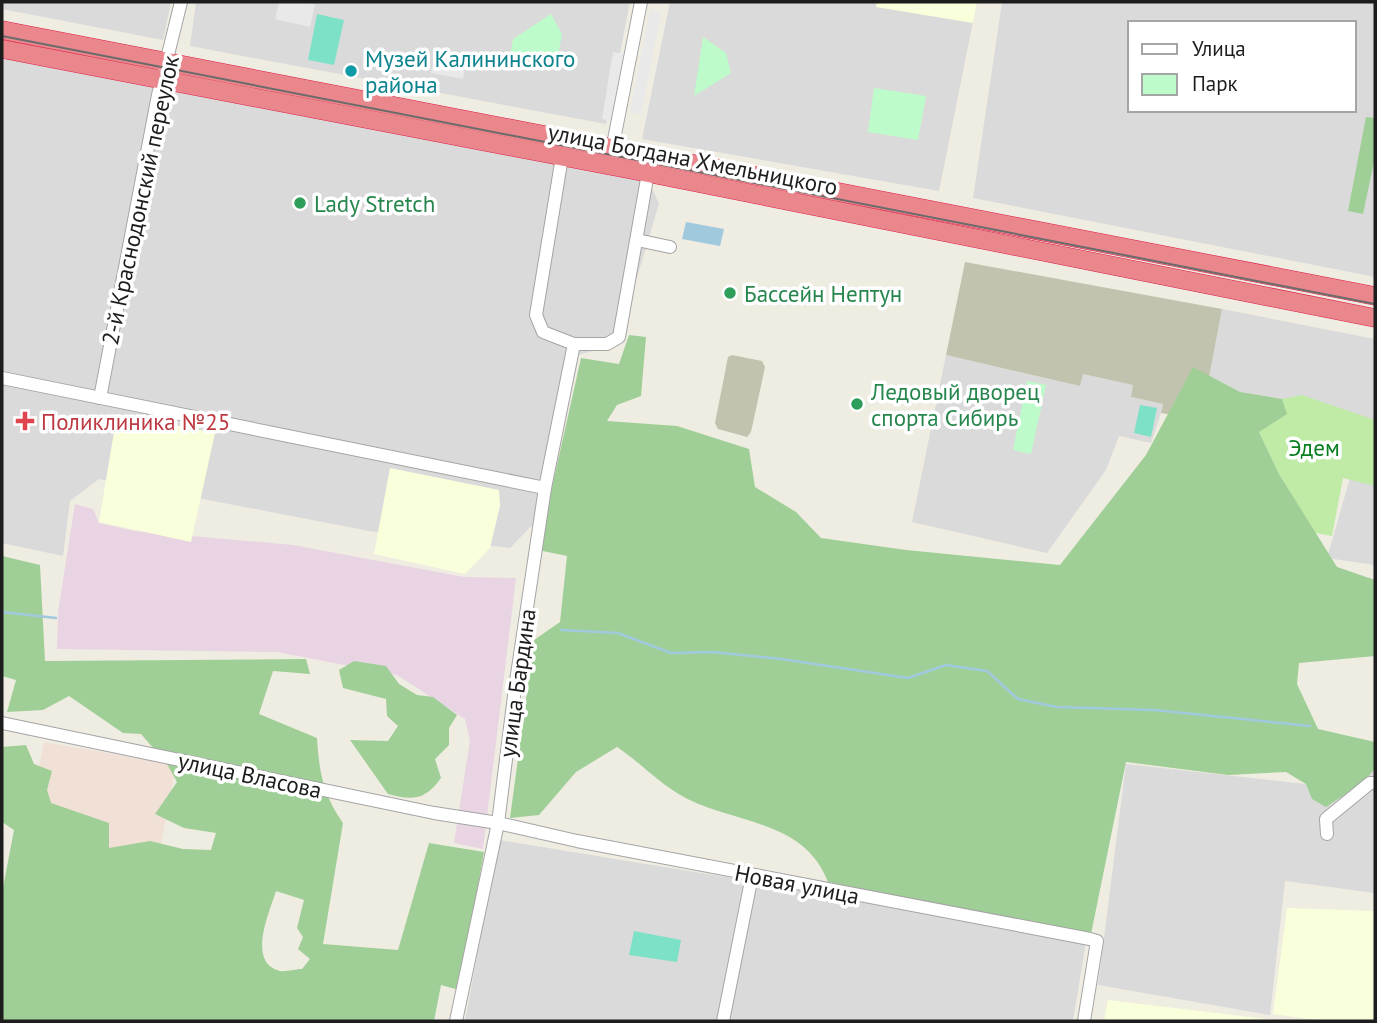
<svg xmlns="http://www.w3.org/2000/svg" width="1377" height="1023" font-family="'PT Sans',sans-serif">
	<rect width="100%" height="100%" fill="#efece2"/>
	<g fill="#dbdada" fill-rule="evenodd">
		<polygon points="2,2 171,2 163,40 2,9"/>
		<polygon points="196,2 630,2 606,124 190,46"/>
		<polygon points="670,2 977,2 939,191 642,139"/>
		<path d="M1002 2H1375V277L973 198ZM1130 23H1354V110H1130Z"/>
		<polygon points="2,52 647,177 659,204 617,344 578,355 545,512 510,548 369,531 99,479 70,501 63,556 2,543"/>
		<polygon points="1222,309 1375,339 1375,565 1327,558 1350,478 1205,399"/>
		<polygon points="946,355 1080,386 1083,374 1134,385 1131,397 1163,404 1161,413 1151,443 1119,436 1106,470 1047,553 912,522"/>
		<polygon points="1375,755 1375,893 1285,881 1270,1015 1098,985 1126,764 1333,787"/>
		<polygon points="499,840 1087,936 1073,1021 465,1021"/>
	</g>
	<polygon fill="#e8d4e2" points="75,504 93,509 99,523 134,531 293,545 464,577 516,578 483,849 454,843 470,741 465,719 397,675 277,652 57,649 58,612"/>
	<g fill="#faffdb">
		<polygon points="877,2 977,2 973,23 876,7"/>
		<polygon points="117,414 215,433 191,542 99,522"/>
		<polygon points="390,468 499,490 500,506 490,548 465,574 374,554"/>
		<polygon points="1287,908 1375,911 1375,1021 1323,1021 1273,1014"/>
		<polygon points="1108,1000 1283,1021 1104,1021"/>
	</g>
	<polygon fill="#f1e0d5" points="44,742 176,765 156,870 24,841"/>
	<g fill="#c1c3ae">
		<polygon points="965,262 1222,309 1201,420 1161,413 1163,404 1131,397 1133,385 1083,374 1080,386 946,355"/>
		<polygon points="732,355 762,361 765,367 751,432 747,437 718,429 715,423 728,357"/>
	</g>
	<polygon fill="#bfeba6" points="1302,395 1375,420 1375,486 1343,478 1332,536 1315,533 1279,474 1259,432 1286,414 1282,399"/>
	<g fill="#9fcf96" fill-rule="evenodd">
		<polygon points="1366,117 1375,118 1375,157 1363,214 1348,211"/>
		<path d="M629 335 646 337 641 396 617 405 607 421 677 426 749 449 755 487 796 512 821 538 906 550 1060 565 1146 455 1193 367 1240 392 1282 399 1287 414 1259 432 1279 474 1337 567 1375 580V656L1299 663 1297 684 1318 729 1375 742V768L1365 781 1326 807 1312 799 1306 784 1286 772 1228 775 1126 762 1090 939 828 882C803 816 728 825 677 793 656 780 638 761 617 747L576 772 539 815 510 818 534 640 560 622 567 556 538 550 581 358 619 364Z"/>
		<path d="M2 556 40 565 45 661 306 659 310 674 273 671 259 714 317 738C319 771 323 795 343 823L323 944 398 950 429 843 484 852 459 990 441 985 434 1021H2V893L14 830 2 822V747L26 745 34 764 52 771 47 790 51 803 109 823V848L150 841 183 849 211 850 216 833 184 828 155 814 177 782 167 764 141 734 123 733 69 696 43 710 7 712 16 680 2 676ZM276 891 304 900 297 928 303 937 298 949 310 959 302 969C296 969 286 972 280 971 246 963 270 911 276 891Z"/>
		<path d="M354 661 386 666 399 684 417 695 433 697 457 715 449 728V745L435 759 441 778C425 800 413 801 388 794L350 740 388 741 398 726 387 716 386 699 343 688 339 670Z"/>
	</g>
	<g fill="#bdfbca">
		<polygon points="551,14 562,34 556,66 510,57 513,39"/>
		<polygon points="703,37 726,53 731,73 694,96"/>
		<polygon points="874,88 926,96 918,140 868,132"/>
		<polygon points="1027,381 1046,385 1031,454 1013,450"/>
	</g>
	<g fill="#7de1c7">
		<polygon points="317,14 344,20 334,65 308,60"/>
		<polygon points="1140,405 1157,408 1151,437 1134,433"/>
		<polygon points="634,931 681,940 677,962 629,955"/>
	</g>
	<g fill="#e9e9e9">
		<polygon points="279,2 308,2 315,5 310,27 275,19"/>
		<polygon points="650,10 661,12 641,114 630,112"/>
		<polygon points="436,50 467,55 463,79 431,73"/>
		<polygon points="613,52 624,54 612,121 602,119"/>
	</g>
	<polygon fill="#a1c9de" points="686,222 724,229 720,246 682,239"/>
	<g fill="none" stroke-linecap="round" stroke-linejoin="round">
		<g stroke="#a1c9de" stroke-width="2.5">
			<polyline points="2,612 56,618"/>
			<polyline points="561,630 618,633 671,653 712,652 781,659 908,678 946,665 987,671 1018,699 1057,707 1154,710 1310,726"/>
		</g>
		<defs>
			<g id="minor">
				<polyline points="611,155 641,2"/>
				<polyline points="637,240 670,247"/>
				<polyline points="574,344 607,344 619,337 648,173"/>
				<polyline points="2,378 545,488"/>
				<polyline points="100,398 158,95 181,2"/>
				<polyline points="2,723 434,813 498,823 577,841 1090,939 1097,941 1084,1021"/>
				<polyline points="1327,834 1326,819 1370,783 1375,783"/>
				<polyline points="456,1021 498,823 515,688 545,488 574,344 543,332 536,315 562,157"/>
				<polyline points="723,1021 752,876"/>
			</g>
			<g id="highway">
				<polyline points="2,30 1375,296"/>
				<polyline points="2,49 648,173 1375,318"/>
			</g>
		</defs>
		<use href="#minor" stroke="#a4a4a4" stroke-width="14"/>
		<use href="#highway" stroke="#de1e48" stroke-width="19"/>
		<use href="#minor" stroke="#fff" stroke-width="12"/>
		<use href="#highway" stroke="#e9878d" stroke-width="18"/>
		<polyline stroke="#6b6b6b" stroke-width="2" points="2,36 1375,304"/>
	</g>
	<circle fill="#0f9aa8" stroke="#fff" stroke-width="2.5" cx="351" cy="71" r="7"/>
	<g fill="#2e9e5b" stroke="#fff" stroke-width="2.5">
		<circle cx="300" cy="203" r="7"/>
		<circle cx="730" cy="293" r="7"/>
		<circle cx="857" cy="404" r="7"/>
	</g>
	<path fill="#e0444e" stroke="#fff" stroke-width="2.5" d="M21.5 410.5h7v7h7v7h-7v7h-7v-7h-7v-7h7z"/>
	<g text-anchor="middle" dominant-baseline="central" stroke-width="7" stroke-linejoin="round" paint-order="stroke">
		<g font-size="23" fill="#0d838f" stroke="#fff" text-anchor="start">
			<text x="365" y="58">Музей Калининского<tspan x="365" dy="26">района</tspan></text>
		</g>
		<g font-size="23" fill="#1d1d1d" stroke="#fff">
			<text transform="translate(693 159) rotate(11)">улица Богдана Хмельницкого</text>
			<text transform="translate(140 200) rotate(-78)">2-й Краснодонский переулок</text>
			<text transform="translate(517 683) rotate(-82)">улица Бардина</text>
			<text transform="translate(250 775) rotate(12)">улица Власова</text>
			<text transform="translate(797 884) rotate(11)">Новая улица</text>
		</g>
		<g font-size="23" fill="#27864d" stroke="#fff" text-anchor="start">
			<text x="314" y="203">Lady Stretch</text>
			<text x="744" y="293">Бассейн Нептун</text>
			<text x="871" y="391">Ледовый дворец<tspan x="871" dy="26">спорта Сибирь</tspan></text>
		</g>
		<g font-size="23" fill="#be3a42" stroke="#fff" text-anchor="start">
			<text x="41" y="421">Поликлиника №25</text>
		</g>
		<g font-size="23" fill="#087e21" stroke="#fff">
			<text x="1314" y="447">Эдем</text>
		</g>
	</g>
	<rect width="1377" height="1023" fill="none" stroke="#1d1d1d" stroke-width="7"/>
	<rect x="1128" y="21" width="228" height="91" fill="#ffffff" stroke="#a5a5a5" stroke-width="2"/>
	<rect x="1142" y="44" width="35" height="10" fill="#ffffff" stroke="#a5a5a5" stroke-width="2"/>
	<text x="1192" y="56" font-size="21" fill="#1d1d1d">Улица</text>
	<rect x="1142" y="74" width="35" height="21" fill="#bdfbca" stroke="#a5a5a5" stroke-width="2"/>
	<text x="1192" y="91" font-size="21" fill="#1d1d1d">Парк</text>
</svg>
